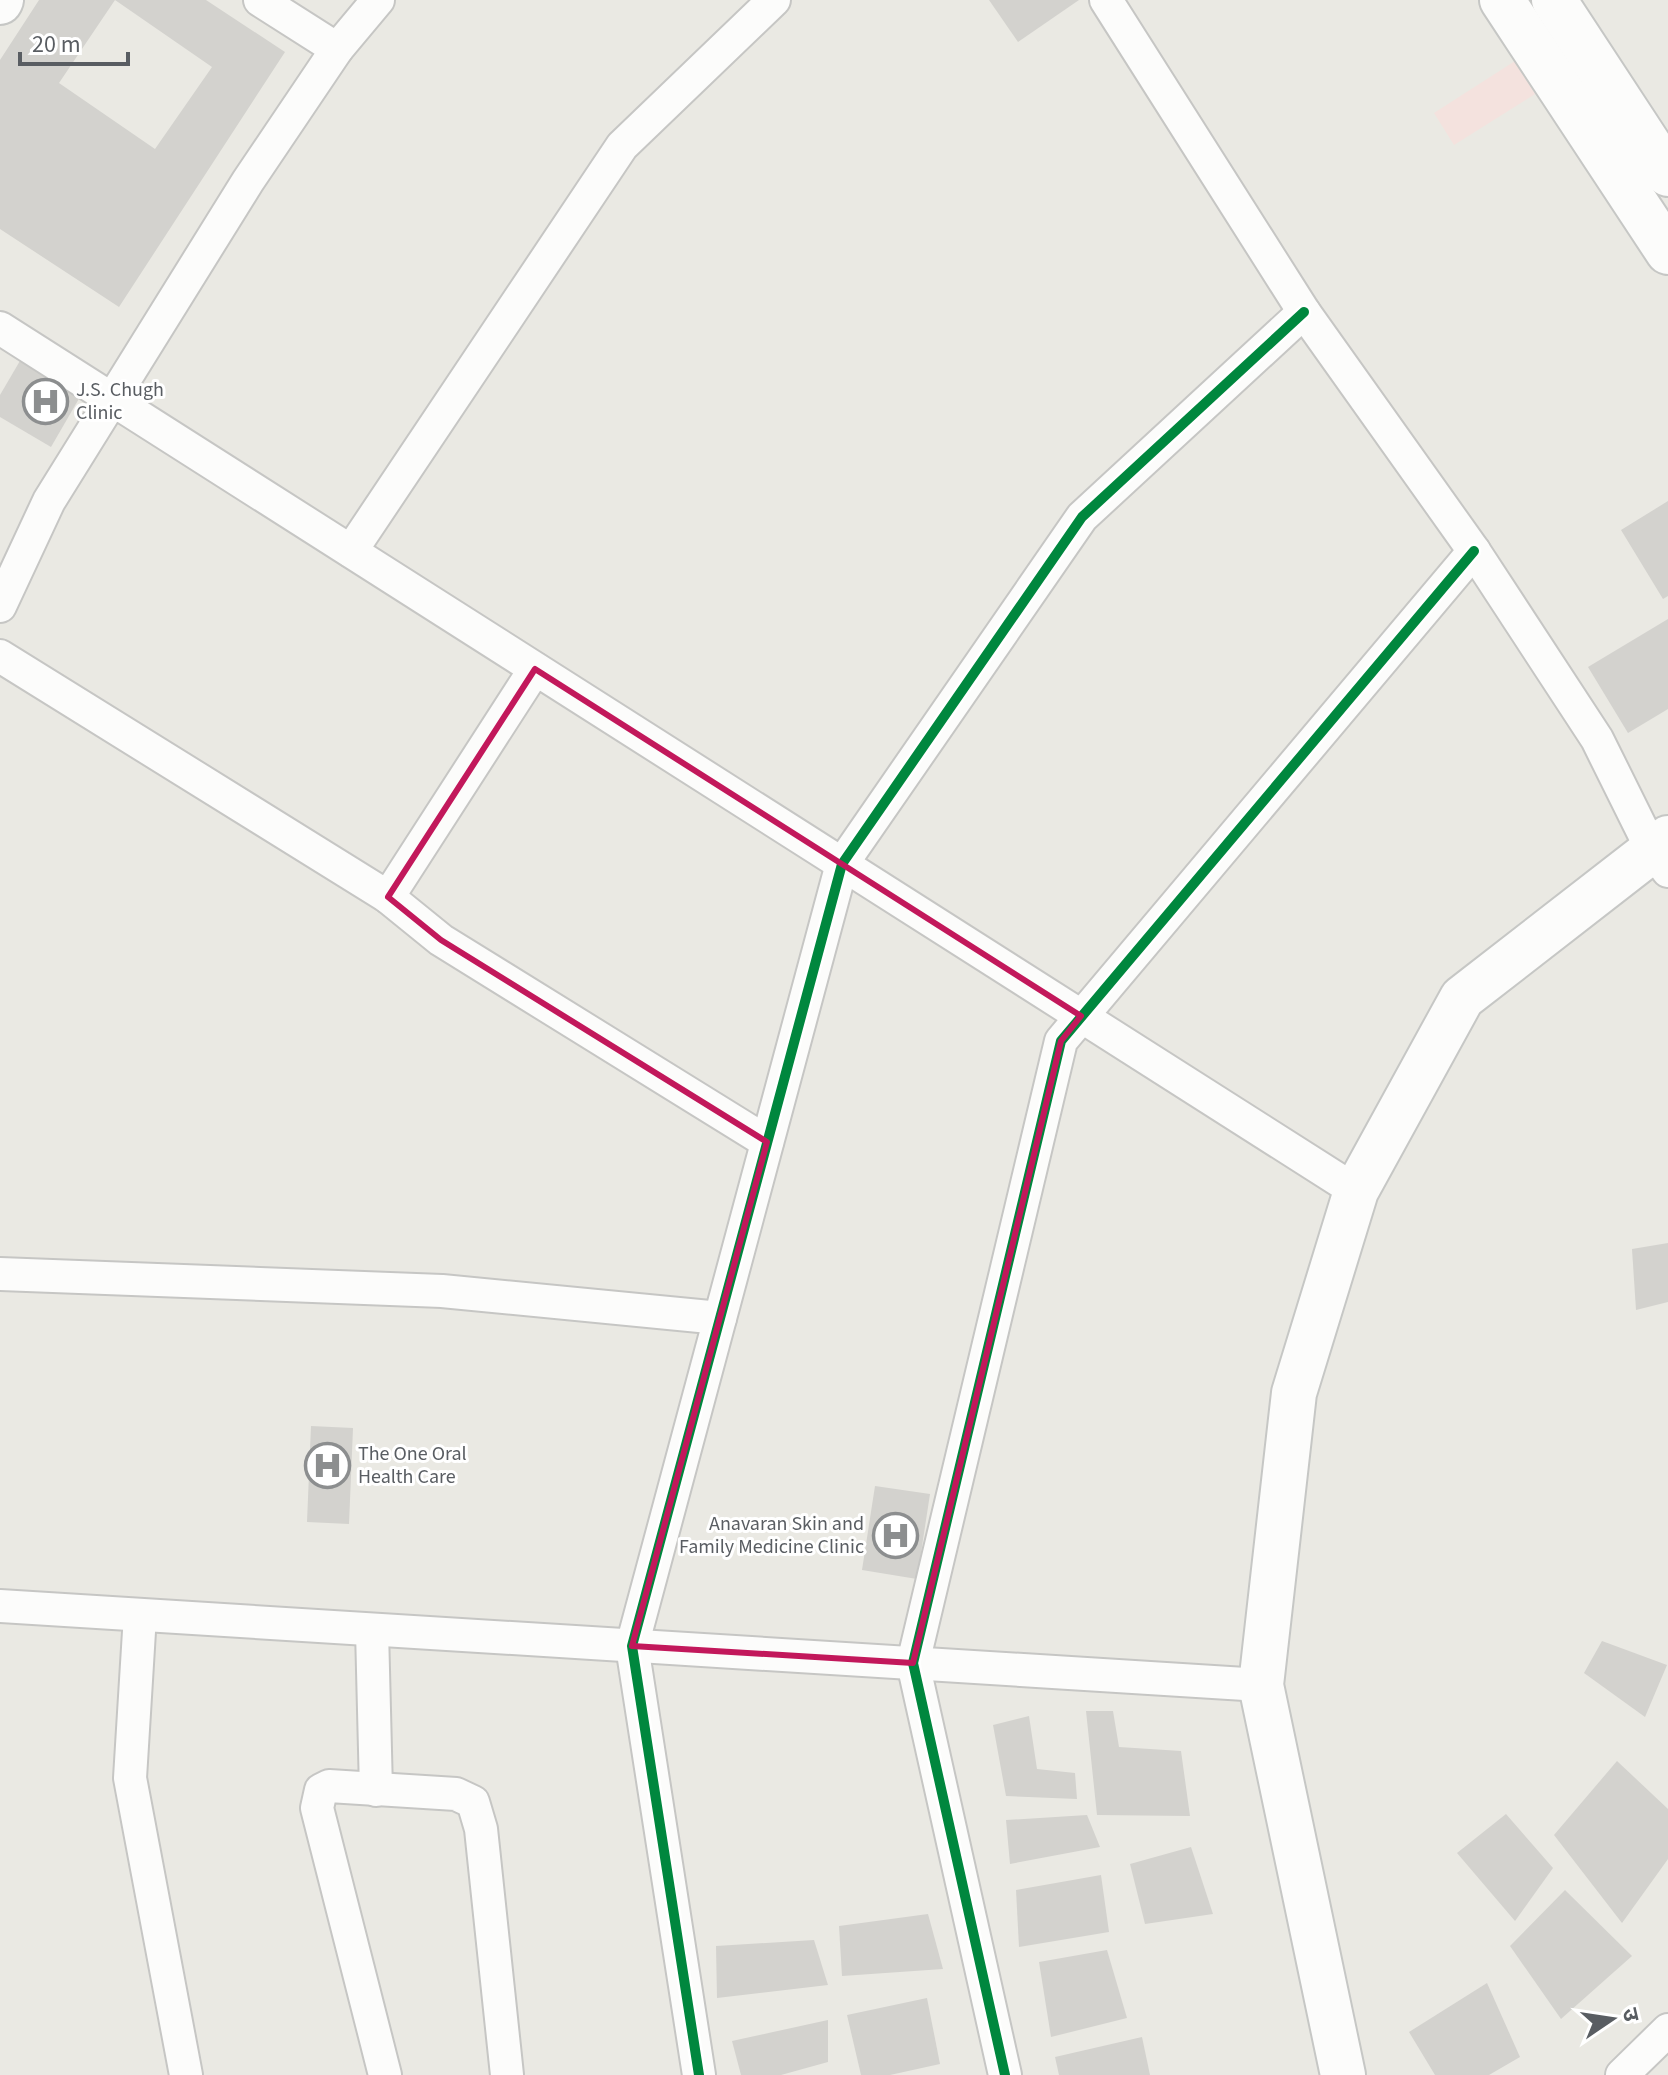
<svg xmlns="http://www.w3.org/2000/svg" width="1668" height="2075" font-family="'Source Sans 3','Noto Sans Devanagari',sans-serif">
	<rect width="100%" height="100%" fill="#eae9e3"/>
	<polygon fill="#f4e2de" points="1515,61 1535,94 1454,145 1434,113"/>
	<g fill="#d3d2ce" fill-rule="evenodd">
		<path d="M39 0H206L285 52 119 307 0 229V60ZM115 0 212 67 155 149 59 83Z"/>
		<polygon points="989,0 1079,0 1018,42"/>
		<polygon points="24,354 84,390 51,447 0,417 0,395"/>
		<polygon points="1668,501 1668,596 1663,599 1621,530"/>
		<polygon points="1668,619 1668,709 1628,733 1588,667"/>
		<polygon points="1668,1243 1668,1302 1636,1310 1632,1249"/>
		<polygon points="311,1426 353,1428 349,1524 307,1522"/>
		<polygon points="875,1486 930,1494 917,1579 862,1570"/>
		<polygon points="1602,1641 1667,1665 1645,1717 1584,1673"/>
		<polygon points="1086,1711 1113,1711 1119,1747 1181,1751 1190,1816 1097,1815"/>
		<polygon points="1029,1716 1037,1769 1075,1773 1077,1799 1006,1796 993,1725"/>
		<polygon points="1617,1761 1668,1809 1668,1859 1622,1923 1554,1835"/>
		<polygon points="1506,1814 1553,1868 1515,1921 1457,1853"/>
		<polygon points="1087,1815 1100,1847 1010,1864 1006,1820"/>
		<polygon points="1191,1847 1213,1914 1145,1924 1130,1864"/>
		<polygon points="1101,1875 1109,1932 1019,1947 1016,1890"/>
		<polygon points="1565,1890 1632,1956 1561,2019 1510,1946"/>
		<polygon points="928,1914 943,1969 842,1976 839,1926"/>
		<polygon points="814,1940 828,1985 717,1998 716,1946"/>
		<polygon points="1107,1950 1127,2018 1051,2037 1039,1962"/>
		<polygon points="1487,1983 1520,2057 1489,2075 1435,2075 1409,2032"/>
		<polygon points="927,1998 940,2064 890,2075 861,2075 847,2015"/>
		<polygon points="828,2020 828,2062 781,2075 741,2075 732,2041"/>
		<polygon points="1142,2037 1150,2075 1059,2075 1055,2057"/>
	</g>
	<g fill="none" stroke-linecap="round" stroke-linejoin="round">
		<defs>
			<g id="street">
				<polyline points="260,0 337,49"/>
				<polyline points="1106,0 1304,312 1474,551 1597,739 1651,848 1668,871"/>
				<polyline points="0,328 1356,1191"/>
				<polyline points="351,551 622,146 774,0"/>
				<polyline points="0,606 49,501 248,181 337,49 378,0"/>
				<polyline points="0,656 388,897 441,940 767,1142"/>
				<polyline points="388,897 535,669"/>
				<polyline points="0,1274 442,1291 720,1318"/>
				<polyline points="0,1606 1261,1685"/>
				<polyline points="140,1615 130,1778 186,2075"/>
				<polyline points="372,1630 376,1790"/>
				<polyline points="385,2075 317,1808 321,1790 329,1786 456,1794 473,1802 481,1829 507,2075"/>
				<polyline points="699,2075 632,1646 842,864 1082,517 1304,312"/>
				<polyline points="1005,2075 913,1663 1061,1041 1474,551"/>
				<polyline points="1622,2075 1668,2030"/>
			</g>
			<g id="secondary">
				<polyline points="1502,0 1668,252"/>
				<polyline points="1554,0 1668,174"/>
				<polyline points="0,2 1,0"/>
				<polyline points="1343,2075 1261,1685 1294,1393 1356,1191 1462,998 1668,838"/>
			</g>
		</defs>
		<use href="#street" stroke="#c6c6c4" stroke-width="36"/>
		<use href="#secondary" stroke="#c6c7c5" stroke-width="48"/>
		<use href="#street" stroke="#fcfcfb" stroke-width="32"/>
		<use href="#secondary" stroke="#fcfcfb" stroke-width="44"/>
		<defs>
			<g id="cycleway">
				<polyline points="699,2075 632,1646 842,864 1082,517 1304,312"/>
				<polyline points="1005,2075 913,1663 1061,1041 1474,551"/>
			</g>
		</defs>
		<use href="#cycleway" stroke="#fff" stroke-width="15"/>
		<use href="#cycleway" stroke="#00873e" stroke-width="10"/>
	</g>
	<path fill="none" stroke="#c2185b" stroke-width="6" stroke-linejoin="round" d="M535 669 1081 1016 1061 1041 913 1663 632 1646 767 1142 441 940 388 897Z"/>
	<defs>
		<symbol id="hospital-ring" viewBox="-11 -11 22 22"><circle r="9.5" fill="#fff" stroke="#8c8e8f" stroke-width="1.5"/><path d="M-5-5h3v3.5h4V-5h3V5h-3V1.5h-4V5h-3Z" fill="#8c8e8f"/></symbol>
	</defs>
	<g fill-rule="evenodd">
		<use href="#hospital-ring" x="20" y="376" width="51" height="51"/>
		<use href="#hospital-ring" x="302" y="1440" width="51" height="51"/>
		<use href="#hospital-ring" x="870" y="1510" width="51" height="51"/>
	</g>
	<g text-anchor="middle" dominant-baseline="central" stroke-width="6" stroke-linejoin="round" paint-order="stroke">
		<g font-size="20" fill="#595d62" stroke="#fff" text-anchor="start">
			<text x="76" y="390">J.S. Chugh<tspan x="76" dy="23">Clinic</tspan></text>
			<text x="358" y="1454">The One Oral<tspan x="358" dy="23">Health Care</tspan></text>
			<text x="864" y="1524" text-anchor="end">Anavaran Skin and<tspan x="864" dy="23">Family Medicine Clinic</tspan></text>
		</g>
	</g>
	<g transform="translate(1612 2019) rotate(77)" stroke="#ffffff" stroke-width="6" paint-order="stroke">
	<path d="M0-6L14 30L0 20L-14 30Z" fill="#595d62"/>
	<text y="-12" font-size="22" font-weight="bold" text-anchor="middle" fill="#595d62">उ</text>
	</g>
	<path d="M20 52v12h108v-12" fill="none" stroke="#595d62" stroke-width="4"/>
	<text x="32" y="52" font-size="24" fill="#595d62" stroke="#ffffff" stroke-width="6" paint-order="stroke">20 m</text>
</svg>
